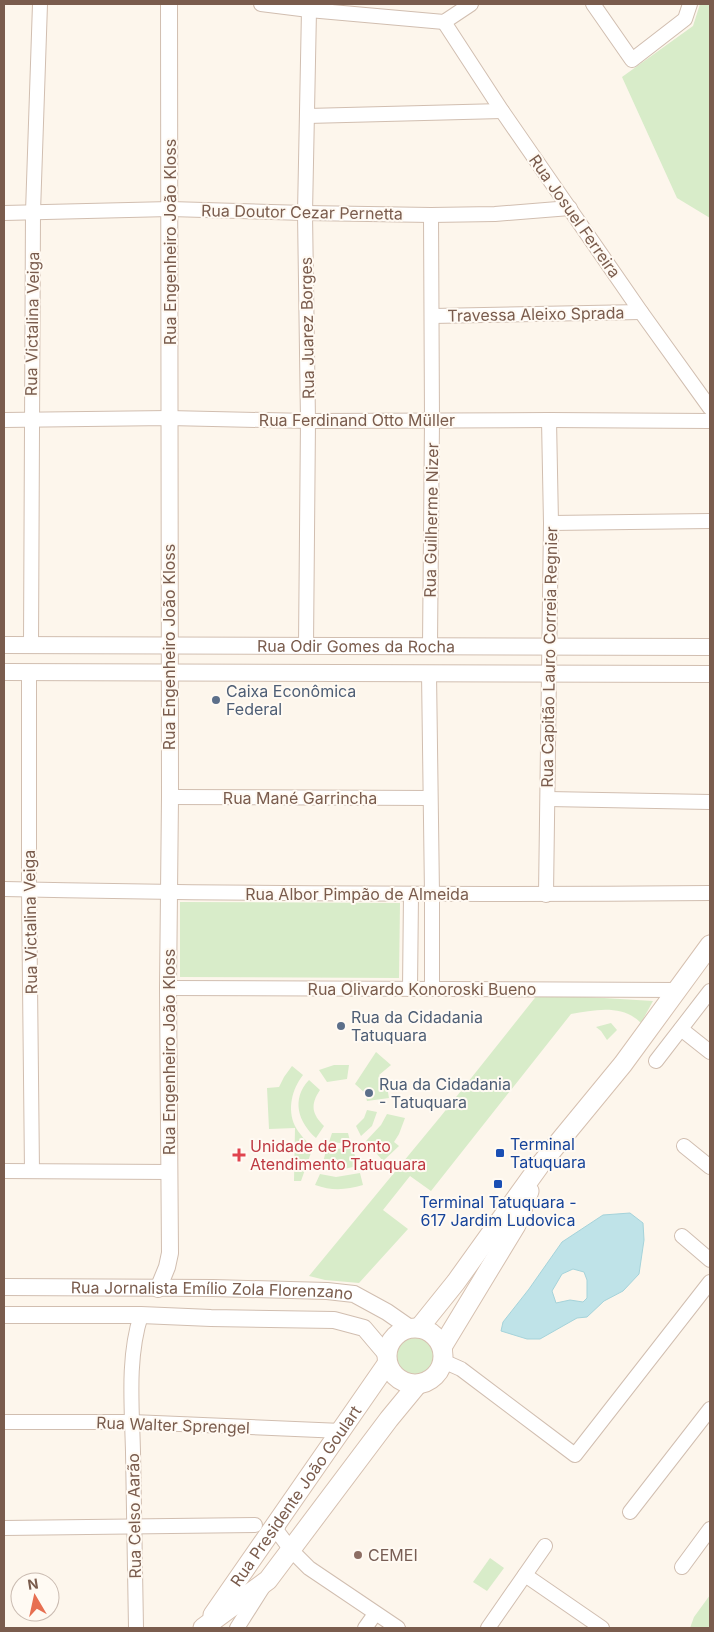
<svg xmlns="http://www.w3.org/2000/svg" width="714" height="1632" font-family="Inter,sans-serif">
	<rect width="100%" height="100%" fill="#fdf6ec"/>
	<g fill="#d8ecc9">
		<polygon points="700,4 710,4 710,218 677,198 622,77 693,26"/>
		<polygon points="180,902 400,903 399,978 180,977"/>
		<path d="M538 994 653 1001 641 1023C622 1004 595 1010 571 1014L431 1191 410 1176 383 1210 408 1229 359 1283 325 1280 309 1276 441 1116Z"/>
		<polygon points="611,1023 617,1030 607,1040 601,1031 596,1027"/>
		<polygon points="376,1052 391,1065 379,1075 387,1087 389,1098 367,1101 365,1093 355,1084"/>
		<polygon points="334,1065 349,1065 347,1079 327,1082 319,1070"/>
		<path d="M292 1066 303 1075C292 1089 287 1109 295 1126 299 1134 307 1142 313 1147L301 1181H294L295 1128 269 1129 267 1088 279 1087 284 1077Z"/>
		<path d="M309 1080 320 1090C310 1105 312 1114 324 1126L316 1138C298 1122 291 1099 309 1080Z"/>
		<polygon points="367,1110 377,1112 372,1126 361,1136 356,1126 364,1118"/>
		<polygon points="387,1114 405,1118 399,1134 394,1142 399,1146 383,1161 366,1141 381,1125"/>
		<polygon points="332,1133 348,1133 350,1141 340,1143 329,1142"/>
		<polygon points="327,1147 337,1149 353,1147 357,1166 340,1170 322,1166"/>
		<path d="M360 1173 363 1185C346 1190 332 1191 315 1185L320 1174 336 1177Z"/>
		<circle cx="415" cy="1356" r="19"/>
		<polygon points="490,1558 504,1568 487,1591 473,1582"/>
		<polygon points="710,1595 710,1628 690,1628 694,1617"/>
	</g>
	<path fill="#bfe3e8" stroke="#a5d3da" fill-rule="evenodd" d="M630 1213 643 1223 644 1240 639 1274 623 1291 604 1301 587 1317 577 1318 540 1339H527L501 1331 503 1322 529 1289 562 1242 603 1215ZM573 1269 584 1272 587 1280V1298L583 1302 570 1300 556 1303 552 1291 562 1274Z"/>
	<g fill="none" stroke-linecap="round" stroke-linejoin="round">
		<defs>
			<g id="minor">
				<polyline points="261,4 309,10 444,22 471,4"/>
				<polyline points="593,4 632,60 685,19 690,4"/>
				<polyline points="444,22 502,111 641,312 710,408"/>
				<polyline points="307,116 502,111"/>
				<polyline points="4,213 170,209 305,213 431,215 495,214 570,208"/>
				<polyline points="432,316 641,312"/>
				<polyline points="4,420 169,418 308,421 549,420 710,421"/>
				<polyline points="551,523 710,521"/>
				<polyline points="31,645 33,212 40,4"/>
				<polyline points="306,646 308,421 305,213 309,10"/>
				<polyline points="430,646 432,420 431,215"/>
				<polyline points="29,672 29,889 32,1171"/>
				<polyline points="429,673 432,894 432,989"/>
				<polyline points="170,797 430,798"/>
				<polyline points="548,799 710,802"/>
				<path d="M4 889C239 894 475 895 710 893"/>
				<polyline points="546,895 551,523 549,420"/>
				<polyline points="168,988 677,990"/>
				<polyline points="410,989 411,894"/>
				<polyline points="681,1029 710,1052"/>
				<polyline points="656,1061 710,991"/>
				<polyline points="684,1146 710,1167"/>
				<polyline points="4,1171 169,1172"/>
				<polyline points="682,1236 710,1260"/>
				<polyline points="443,1361 461,1369 575,1455 710,1282"/>
				<polyline points="4,1422 132,1422 342,1431"/>
				<polyline points="630,1512 710,1409"/>
				<polyline points="280,1518 277,1531 291,1550 309,1568 398,1628"/>
				<polyline points="4,1528 255,1525"/>
				<polyline points="682,1567 710,1529"/>
				<polyline points="525,1575 602,1628"/>
				<path d="M136 1628C135 1569 134 1511 133 1452 132 1407 127 1358 141 1315"/>
				<polyline points="237,1628 263,1587"/>
				<polyline points="365,1628 375,1614"/>
				<polyline points="488,1628 545,1546"/>
			</g>
			<g id="tertiary">
				<path id="s1" d="M4 645 710 647"/>
				<polyline points="4,672 710,674"/>
				<path id="s2" d="M4 1287 213 1288 327 1291 354 1294 387 1312 410 1328"/>
				<polyline points="158,1289 167,1267 170,1253 168,988 170,797 169,4"/>
				<polyline points="4,1315 141,1315 211,1318 334,1320 364,1328 386,1354"/>
			</g>
			<g id="secondary">
				<circle cx="415" cy="1356" r="28"/>
				<polyline points="419,1328 456,1282 540,1165 623,1064 710,945"/>
				<polyline points="442,1347 516,1225 529,1191"/>
				<path id="s3" d="M213 1615 387 1364"/>
				<polyline points="203,1628 268,1580 389,1419 417,1385"/>
			</g>
		</defs>
		<use href="#minor" stroke="#d1beb0" stroke-width="16"/>
		<use href="#tertiary" stroke="#d1beb0" stroke-width="18"/>
		<use href="#secondary" stroke="#d6c0b0" stroke-width="21"/>
		<use href="#minor" stroke="#fff" stroke-width="14"/>
		<use href="#tertiary" stroke="#fff" stroke-width="16"/>
		<use href="#secondary" stroke="#fff" stroke-width="19"/>
	</g>
	<g fill="#5c6f8a" stroke="#fffaf3" stroke-width="2">
		<circle cx="216" cy="700" r="5"/>
		<circle cx="341" cy="1026" r="5"/>
		<circle cx="369" cy="1093" r="5"/>
	</g>
	<g fill="#1a4fb4" stroke="#fffaf3" stroke-width="2">
		<rect x="495" y="1148" width="10" height="10" rx="2.5"/>
		<rect x="493" y="1179" width="10" height="10" rx="2.5"/>
	</g>
	<path fill="#e0444e" stroke="#fffaf3" stroke-width="2" d="M236.5 1147.5h5v5h5v5h-5v5h-5v-5h-5v-5h5z"/>
	<circle fill="#8d6e63" stroke="#fffaf3" stroke-width="2" cx="358" cy="1555" r="5"/>
	<g text-anchor="middle" dominant-baseline="central" stroke-width="4" stroke-linejoin="round" paint-order="stroke">
		<g font-size="16" fill="#7a5c4d" stroke="#fffaf3">
			<text transform="translate(302 212) rotate(1)">Rua Doutor Cezar Pernetta</text>
			<text transform="translate(575 216) rotate(55)">Rua Josuel Ferreira</text>
			<text transform="translate(170 242) rotate(-90)">Rua Engenheiro João Kloss</text>
			<text transform="translate(536 314) rotate(-1)">Travessa Aleixo Sprada</text>
			<text transform="translate(32 324) rotate(-89)">Rua Victalina Veiga</text>
			<text transform="translate(307 328) rotate(-91)">Rua Juarez Borges</text>
			<text x="357" y="420">Rua Ferdinand Otto Müller</text>
			<text transform="translate(431 520) rotate(-89)">Rua Guilherme Nizer</text>
			<text stroke="none"><textPath href="#s1" startOffset="352">Rua Odir Gomes da Rocha</textPath></text>
			<text transform="translate(169 647) rotate(-90)">Rua Engenheiro João Kloss</text>
			<text transform="translate(549 657) rotate(-89)">Rua Capitão Lauro Correia Regnier</text>
			<text x="300" y="798">Rua Mané Garrincha</text>
			<text x="357" y="894">Rua Albor Pimpão de Almeida</text>
			<text transform="translate(30 922) rotate(-91)">Rua Victalina Veiga</text>
			<text x="422" y="989">Rua Olivardo Konoroski Bueno</text>
			<text transform="translate(169 1052) rotate(-90)">Rua Engenheiro João Kloss</text>
			<text stroke="none"><textPath href="#s2" startOffset="208">Rua Jornalista Emílio Zola Florenzano</textPath></text>
			<text transform="translate(173 1425) rotate(2)">Rua Walter Sprengel</text>
			<text stroke="none"><textPath href="#s3" startOffset="145">Rua Presidente João Goulart</textPath></text>
			<text transform="translate(134 1516) rotate(-91)">Rua Celso Aarão</text>
		</g>
		<g font-size="16" fill="#4e5e75" stroke="#fffaf3" text-anchor="start">
			<text x="226" y="691">Caixa Econômica<tspan x="226" dy="18">Federal</tspan></text>
			<text x="351" y="1017">Rua da Cidadania<tspan x="351" dy="18">Tatuquara</tspan></text>
			<text x="379" y="1084">Rua da Cidadania<tspan x="379" dy="18">- Tatuquara</tspan></text>
		</g>
		<g font-size="16" fill="#164399" stroke="#fffaf3" text-anchor="start">
			<text x="510" y="1144">Terminal<tspan x="510" dy="18">Tatuquara</tspan></text>
			<text x="498" y="1202" text-anchor="middle">Terminal Tatuquara -<tspan x="498" dy="18">617 Jardim Ludovica</tspan></text>
		</g>
		<g font-size="16" fill="#be3a42" stroke="#fffaf3" text-anchor="start">
			<text x="250" y="1146">Unidade de Pronto<tspan x="250" dy="18">Atendimento Tatuquara</tspan></text>
		</g>
		<g font-size="16" fill="#785e54" stroke="#fffaf3" text-anchor="start">
			<text x="368" y="1555">CEMEI</text>
		</g>
	</g>
	<rect width="714" height="1632" fill="none" stroke="#7a5c4d" stroke-width="10"/>
	<g transform="translate(35 1597) rotate(351)"><circle r="24" fill="#fffaf3" stroke="#cabbb1"/>
	<path d="M0-4L9 19L0 12L-9 19Z" fill="#e76f51"/>
	<text y="-8" font-size="14" font-weight="bold" text-anchor="middle" fill="#7a5c4d">N</text>
	</g>
</svg>
